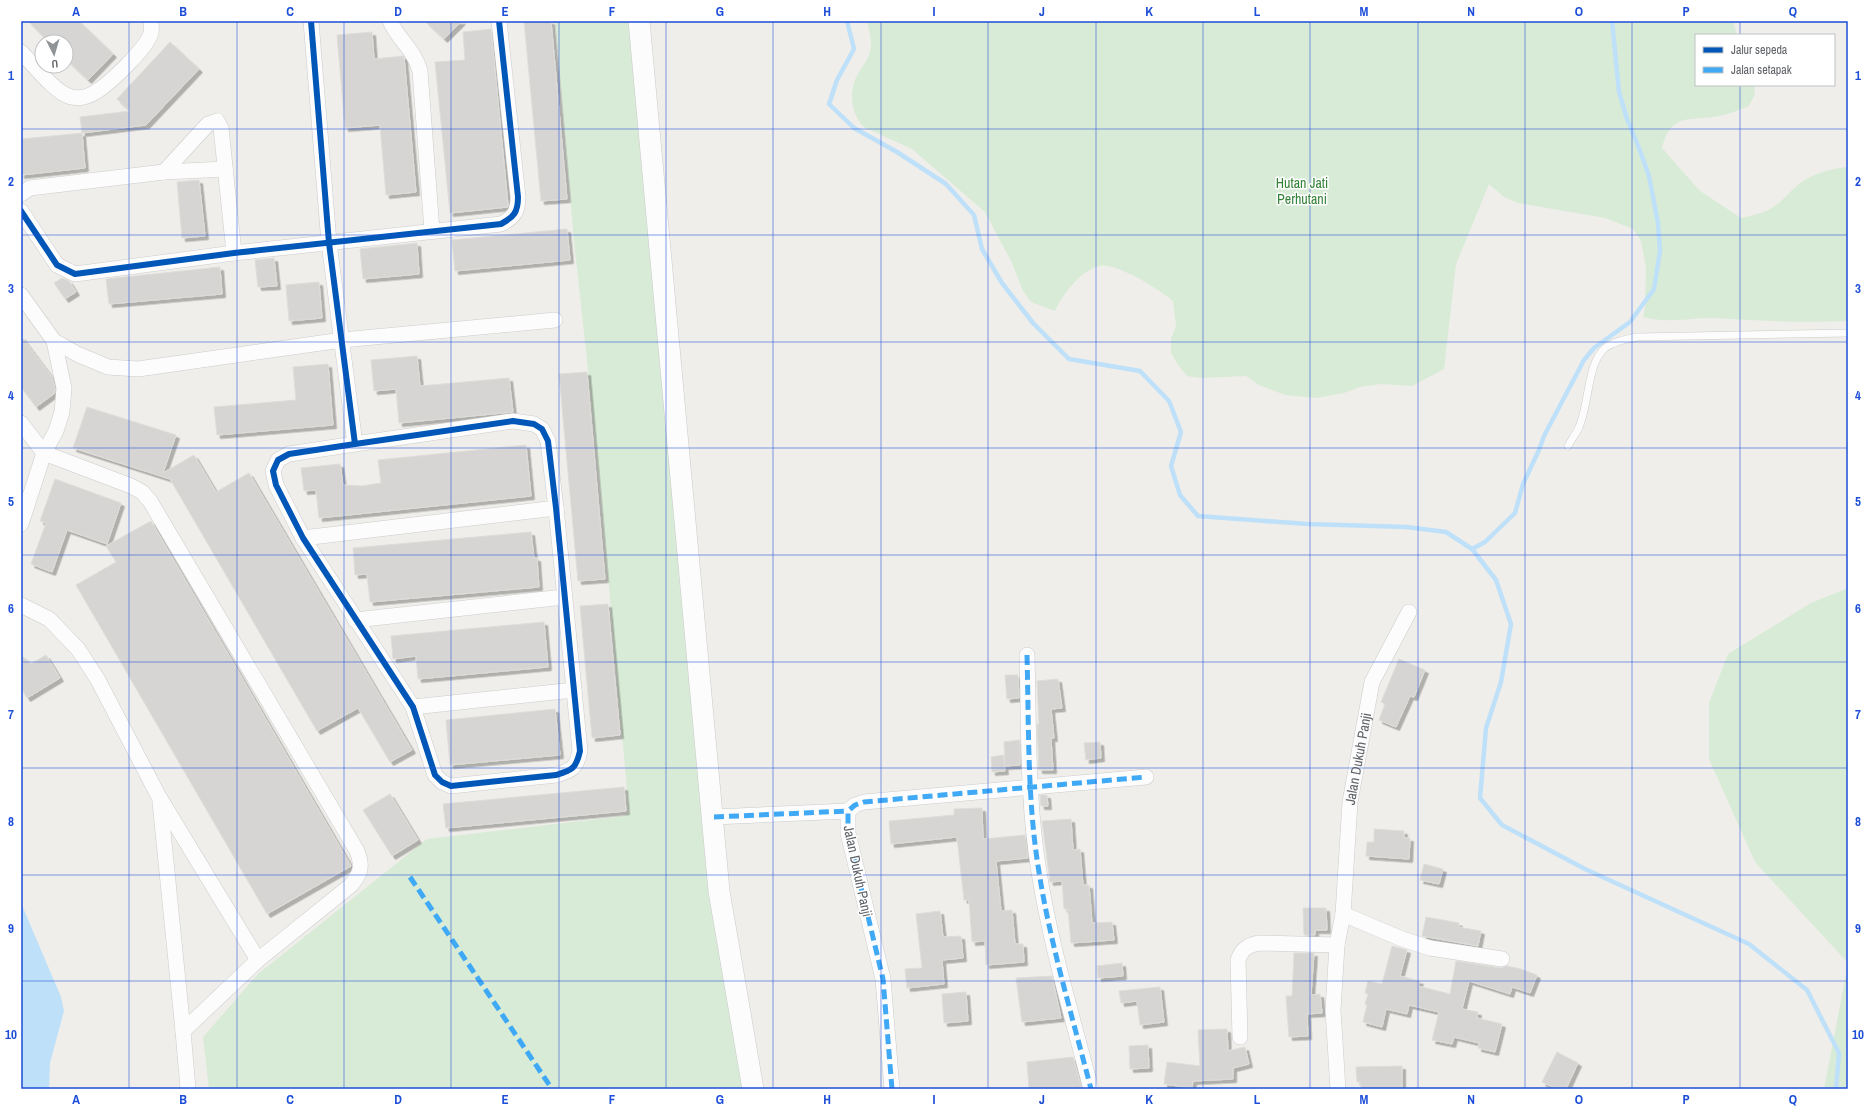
<svg xmlns="http://www.w3.org/2000/svg" width="1869" height="1110" font-family="'Archivo Narrow',sans-serif">
	<defs>
		<filter id="shadow"><feDropShadow dx="3.5" dy="3.5" stdDeviation="0" flood-color="#0004"/></filter>
	</defs>
	<rect width="100%" height="100%" fill="#efeeea"/>
	<g fill="#d8ebd6">
		<polygon points="555,21 630,21 743,1089 209,1089 203,1037 258,974 427,839 624,816 629,813 597,452 574,241"/>
		<path d="M867 21H1733L1737 35H1696V85H1754L1755 94 1749 106C1739 110 1729 114 1719 116 1690 122 1671 111 1662 148L1700 191 1741 218C1750 216 1760 214 1768 210 1781 204 1788 193 1799 184 1811 174 1833 168 1848 167V321C1804 323 1760 321 1716 318 1691 317 1669 324 1643 317L1645 307 1646 268 1641 241 1633 229 1605 218 1518 203 1504 197 1489 184 1456 264 1444 369 1412 386 1381 384 1360 387 1344 393 1316 398 1285 395 1259 385 1246 376 1202 378 1187 376 1178 365 1171 353V339L1176 326 1173 301C1160 290 1116 262 1099 266 1079 272 1063 294 1055 311L1031 302 1023 291 1012 263 985 212 912 149 864 127C852 116 849 95 855 80 859 70 867 62 870 52 873 43 869 30 867 21Z"/>
		<polygon points="1848,588 1848,963 1755,862 1709,759 1709,703 1728,654 1811,603"/>
		<polygon points="1848,964 1848,1089 1824,1089"/>
	</g>
	<polygon fill="#bfe0f9" points="21,903 61,997 64,1011 50,1063 49,1089 21,1089"/>
	<g fill="none" stroke-linecap="round" stroke-linejoin="round">
		<g stroke="#bfe0f9" stroke-width="4.5">
			<polyline points="847,21 854,49 837,80 829,104 854,128 897,152 946,184 974,215 982,249 1002,283 1033,323 1069,359 1140,371 1169,401 1181,432 1171,466 1180,495 1198,516 1308,524 1406,527 1446,532 1472,549 1496,580 1511,624 1501,682 1486,728 1480,798 1502,825 1585,869 1749,944 1807,990 1839,1053 1836,1089"/>
			<polyline points="1472,549 1485,542 1515,513 1523,484 1539,450 1544,436 1584,360 1594,348 1630,322 1654,289 1660,251 1658,223 1649,176 1639,148 1627,119 1619,92 1612,21"/>
		</g>
	</g>
	<g fill="#d6d5d3" stroke="#deddd9" filter="url(#shadow)">
		<polygon points="28,21 79,21 113,54 88,80 66,59 66,42 49,42"/>
		<polygon points="425,21 462,21 444,39"/>
		<polygon points="524,21 551,21 567,199 541,201"/>
		<polygon points="491,29 508,205 508,207 450,213 435,62 465,60 463,32"/>
		<polygon points="372,32 374,59 403,56 404,57 416,192 386,195 380,125 345,128 337,35"/>
		<polygon points="170,42 199,69 146,125 82,133 80,117 130,111 117,99"/>
		<polygon points="82,133 85,168 21,175 21,139"/>
		<polygon points="199,180 205,236 182,238 177,182"/>
		<polygon points="567,229 570,260 455,271 452,240"/>
		<polygon points="417,243 419,274 363,279 360,249"/>
		<polygon points="274,258 277,286 258,287 255,260"/>
		<polygon points="220,267 222,294 109,304 106,279"/>
		<polygon points="62,278 69,281 76,292 65,299 54,283"/>
		<polygon points="319,282 322,318 289,321 286,285"/>
		<polygon points="21,336 52,377 55,389 55,393 36,407 21,387"/>
		<polygon points="417,356 420,386 509,378 513,412 399,423 396,389 374,391 371,360"/>
		<polygon points="328,364 333,425 217,435 214,407 296,400 293,367"/>
		<polygon points="587,372 605,579 578,581 559,374"/>
		<polygon points="87,407 176,435 163,473 194,455 216,492 249,473 412,750 390,762 358,708 317,731 170,479 73,448"/>
		<polygon points="526,445 531,496 319,518 316,490 304,491 301,468 340,464 343,485 362,486 381,483 378,460"/>
		<polygon points="55,479 121,503 107,544 67,530 52,572 31,564 46,523 40,521"/>
		<polygon points="151,521 351,866 267,914 76,585 116,562 106,546"/>
		<polygon points="531,532 534,558 537,558 539,587 370,602 367,574 355,575 353,548"/>
		<polygon points="608,604 620,735 592,738 580,606"/>
		<polygon points="544,622 548,667 418,679 416,656 393,659 391,636"/>
		<polygon points="21,655 31,664 46,655 60,678 27,698 21,688"/>
		<polygon points="1399,659 1425,670 1414,697 1410,696 1396,727 1379,720 1385,704 1381,702"/>
		<polygon points="1005,675 1018,675 1019,698 1007,699"/>
		<polygon points="1058,679 1062,708 1051,709 1054,738 1051,738 1053,770 1039,770 1037,724 1039,724 1037,681"/>
		<polygon points="555,709 560,755 450,765 446,720"/>
		<polygon points="1020,740 1020,765 1005,766 1004,742"/>
		<polygon points="1100,742 1101,758 1086,760 1084,743"/>
		<polygon points="1003,755 1005,771 992,772 991,757"/>
		<polygon points="624,787 626,811 446,828 443,804"/>
		<polygon points="390,794 418,840 392,856 363,810"/>
		<polygon points="1040,795 1047,795 1048,806 1041,806"/>
		<polygon points="982,808 983,839 1025,835 1028,858 996,861 1001,911 1012,910 1015,944 1023,944 1024,962 986,965 985,941 972,942 969,900 964,900 957,837 891,844 889,821 954,815 954,809"/>
		<polygon points="1071,819 1073,850 1080,849 1083,885 1089,885 1092,923 1112,922 1114,940 1071,943 1068,909 1064,909 1062,881 1050,882 1042,821"/>
		<polygon points="1374,829 1404,831 1404,838 1410,838 1409,859 1366,856 1367,842 1374,842"/>
		<polygon points="1424,864 1443,869 1439,884 1420,880"/>
		<polygon points="1303,908 1326,908 1327,930 1315,930 1315,935 1304,935"/>
		<polygon points="940,911 943,937 961,936 963,958 942,960 944,984 907,988 905,969 922,968 916,914"/>
		<polygon points="1426,917 1459,923 1458,927 1481,931 1478,946 1422,936"/>
		<polygon points="1392,946 1407,950 1400,976 1420,981 1418,986 1450,994 1456,961 1501,968 1507,966 1521,969 1537,975 1530,993 1512,987 1510,994 1469,981 1462,1009 1478,1012 1477,1018 1502,1024 1495,1052 1478,1048 1479,1043 1454,1037 1452,1044 1432,1040 1439,1012 1409,1005 1407,1014 1386,1009 1382,1027 1363,1022 1367,1005 1365,1004 1368,994 1365,993 1368,981 1382,984"/>
		<polygon points="1294,953 1314,953 1311,995 1320,994 1322,1013 1307,1014 1308,1036 1289,1037 1286,996 1292,996"/>
		<polygon points="1122,963 1123,976 1098,978 1097,966"/>
		<polygon points="1052,976 1061,1018 1022,1022 1016,978"/>
		<polygon points="1160,987 1164,1022 1140,1025 1137,1001 1121,1003 1119,991"/>
		<polygon points="966,992 968,1021 944,1023 942,994"/>
		<polygon points="1227,1029 1228,1051 1245,1047 1249,1064 1233,1068 1233,1079 1193,1081 1192,1088 1164,1084 1167,1062 1200,1066 1198,1030"/>
		<polygon points="1148,1045 1149,1068 1130,1069 1129,1046"/>
		<polygon points="1557,1052 1578,1063 1566,1089 1557,1089 1542,1082"/>
		<polygon points="1073,1057 1082,1089 1029,1089 1027,1062"/>
		<polygon points="1402,1066 1402,1089 1361,1089 1361,1082 1357,1082 1356,1067"/>
	</g>
	<g fill="none" stroke-linecap="round" stroke-linejoin="round">
		<defs>
			<path id="lane" d="M1568 446C1571 440 1576 434 1579 427 1589 406 1587 363 1605 348 1614 341 1627 339 1637 337L1848 333"/>
			<g id="street">
				<path d="M311 21 329 243 355 444 513 421 534 424 542 429 548 441 556 508 580 751C576 769 572 770 556 775L451 786 442 782 435 775 413 707 303 538 276 485 273 471 278 460 289 454 355 444"/>
				<path d="M390 21C399 41 414 49 420 71L432 231"/>
				<path d="M21 52C33 64 55 93 71 97 80 99 90 96 97 91 110 83 147 48 151 33 152 30 151 25 151 21"/>
				<polyline points="164,172 208,124 217,121 221,128 234,253"/>
				<polyline points="21,194 30,188 164,172 225,169"/>
				<path d="M21 211 57 265 75 274 234 253 501 224C514 217 518 212 518 197L499 21"/>
				<polyline points="21,295 54,341 64,388 62,412 56,431 44,453 21,524"/>
				<polyline points="54,341 77,354 108,367 138,369 342,340 555,320"/>
				<path d="M21 423 44 453 131 486 142 492 150 501 357 851C363 866 361 874 350 886L258 960 183 1031 188 1089"/>
				<polyline points="303,538 556,508"/>
				<polyline points="21,605 49,619 78,649 98,680 159,797 258,960"/>
				<polyline points="355,620 564,597"/>
				<path d="M1027 655C1029 727 1027 800 1039 872 1050 943 1073 1019 1091 1089"/>
				<polyline points="413,707 574,690"/>
				<polyline points="160,802 183,1031"/>
				<polyline points="714,817 848,811"/>
				<polyline points="1343,914 1402,939 1430,948 1502,959"/>
				<path d="M1240 1037 1238 960C1242 949 1247 946 1258 943L1337 945"/>
				<polyline points="892,1089 883,979 848,833 848,811 855,805 864,802 1146,777"/>
				<path id="s1" d="M1338 1089 1333 1010 1337 945 1343 914 1350 802 1372 682 1409 612"/>
			</g>
			<polyline id="secondary" points="639,21 719,891 753,1089"/>
		</defs>
		<use href="#lane" stroke="#cbcccc" stroke-width="8"/>
		<use href="#street" stroke="#cbcccc" stroke-width="16"/>
		<use href="#secondary" stroke="#cacacb" stroke-width="22"/>
		<use href="#lane" stroke="#fdfcfc" stroke-width="7"/>
		<use href="#street" stroke="#fdfcfc" stroke-width="15"/>
		<use href="#secondary" stroke="#fdfcfc" stroke-width="21"/>
		<g stroke="#3fa9f5" stroke-width="5" stroke-dasharray="10 5" stroke-linecap="butt">
			<path d="M1027 655C1029 727 1027 800 1039 872 1050 943 1073 1019 1091 1089"/>
			<polyline points="714,817 848,811"/>
			<polyline points="410,877 552,1089"/>
			<polyline points="892,1089 883,979 848,833 848,811 855,805 864,802 1146,777"/>
		</g>
		<defs>
			<g id="cycleway">
				<path d="M311 21 329 243 355 444 513 421 534 424 542 429 548 441 556 508 580 751C576 769 572 770 556 775L451 786 442 782 435 775 413 707 303 538 276 485 273 471 278 460 289 454 355 444"/>
				<path d="M21 211 57 265 75 274 234 253 501 224C514 217 518 212 518 197L499 21"/>
			</g>
		</defs>
		<use href="#cycleway" stroke="#fff" stroke-width="8"/>
		<use href="#cycleway" stroke="#0057b8" stroke-width="6"/>
	</g>
	<path fill="none" stroke="#1d4ed8" stroke-width="1" stroke-opacity="0.55" d="M129 21V1089M237 21V1089M344 21V1089M451 21V1089M559 21V1089M666 21V1089M773 21V1089M881 21V1089M988 21V1089M1096 21V1089M1203 21V1089M1310 21V1089M1418 21V1089M1525 21V1089M1632 21V1089M1740 21V35M1740 85V1089M21 129H1848M21 235H1848M21 342H1848M21 448H1848M21 555H1848M21 662H1848M21 768H1848M21 875H1848M21 981H1848"/>
	<g text-anchor="middle" dominant-baseline="central" stroke-width="3" stroke-linejoin="round" paint-order="stroke">
		<g font-size="14" fill="#348238" stroke="#fff">
			<text x="1302" y="183">Hutan Jati<tspan x="1302" dy="16">Perhutani</tspan></text>
		</g>
		<g font-size="14" fill="#5f6368" stroke="#fff">
			<text stroke="none"><textPath href="#s1" startOffset="332">Jalan Dukuh Panji</textPath></text>
			<text transform="translate(858 871) rotate(78)">Jalan Dukuh Panji</text>
		</g>
	</g>
	<rect width="1869" height="1110" fill="none" stroke="#ffffff" stroke-width="44"/>
	<rect x="1695" y="34" width="140" height="52" fill="#ffffff" stroke="#bfc1c3"/>
	<rect x="1703" y="47" width="20" height="6" fill="#0057b8" stroke="#bfc1c3"/>
	<text x="1731" y="54" font-size="12" fill="#5f6368">Jalur sepeda</text>
	<rect x="1703" y="67" width="20" height="6" fill="#3fa9f5" stroke="#bfc1c3"/>
	<text x="1731" y="74" font-size="12" fill="#5f6368">Jalan setapak</text>
	<g transform="translate(54 54) rotate(175)"><circle r="19" fill="#ffffff" stroke="#bfc1c3"/>
	<path d="M0-3L7 15L0 10L-7 15Z" fill="#919496"/>
	<text y="-6" font-size="11" font-weight="bold" text-anchor="middle" fill="#5f6368">U</text>
	</g>
	<rect x="22" y="22" width="1825" height="1066" fill="none" stroke="#1d4ed8" stroke-width="1.5"/>
	<g font-size="13" text-anchor="middle" font-weight="bold" fill="#1d4ed8">
		<text x="76" y="16">A</text>
		<text x="183" y="16">B</text>
		<text x="290" y="16">C</text>
		<text x="398" y="16">D</text>
		<text x="505" y="16">E</text>
		<text x="612" y="16">F</text>
		<text x="720" y="16">G</text>
		<text x="827" y="16">H</text>
		<text x="934" y="16">I</text>
		<text x="1042" y="16">J</text>
		<text x="1149" y="16">K</text>
		<text x="1257" y="16">L</text>
		<text x="1364" y="16">M</text>
		<text x="1471" y="16">N</text>
		<text x="1579" y="16">O</text>
		<text x="1686" y="16">P</text>
		<text x="1793" y="16">Q</text>
		<text x="11" y="80">1</text>
		<text x="1858" y="80">1</text>
		<text x="11" y="186">2</text>
		<text x="1858" y="186">2</text>
		<text x="11" y="293">3</text>
		<text x="1858" y="293">3</text>
		<text x="11" y="400">4</text>
		<text x="1858" y="400">4</text>
		<text x="11" y="506">5</text>
		<text x="1858" y="506">5</text>
		<text x="11" y="613">6</text>
		<text x="1858" y="613">6</text>
		<text x="11" y="719">7</text>
		<text x="1858" y="719">7</text>
		<text x="11" y="826">8</text>
		<text x="1858" y="826">8</text>
		<text x="11" y="933">9</text>
		<text x="1858" y="933">9</text>
		<text x="11" y="1039">10</text>
		<text x="1858" y="1039">10</text>
		<text x="76" y="1104">A</text>
		<text x="183" y="1104">B</text>
		<text x="290" y="1104">C</text>
		<text x="398" y="1104">D</text>
		<text x="505" y="1104">E</text>
		<text x="612" y="1104">F</text>
		<text x="720" y="1104">G</text>
		<text x="827" y="1104">H</text>
		<text x="934" y="1104">I</text>
		<text x="1042" y="1104">J</text>
		<text x="1149" y="1104">K</text>
		<text x="1257" y="1104">L</text>
		<text x="1364" y="1104">M</text>
		<text x="1471" y="1104">N</text>
		<text x="1579" y="1104">O</text>
		<text x="1686" y="1104">P</text>
		<text x="1793" y="1104">Q</text>
	</g>
</svg>
